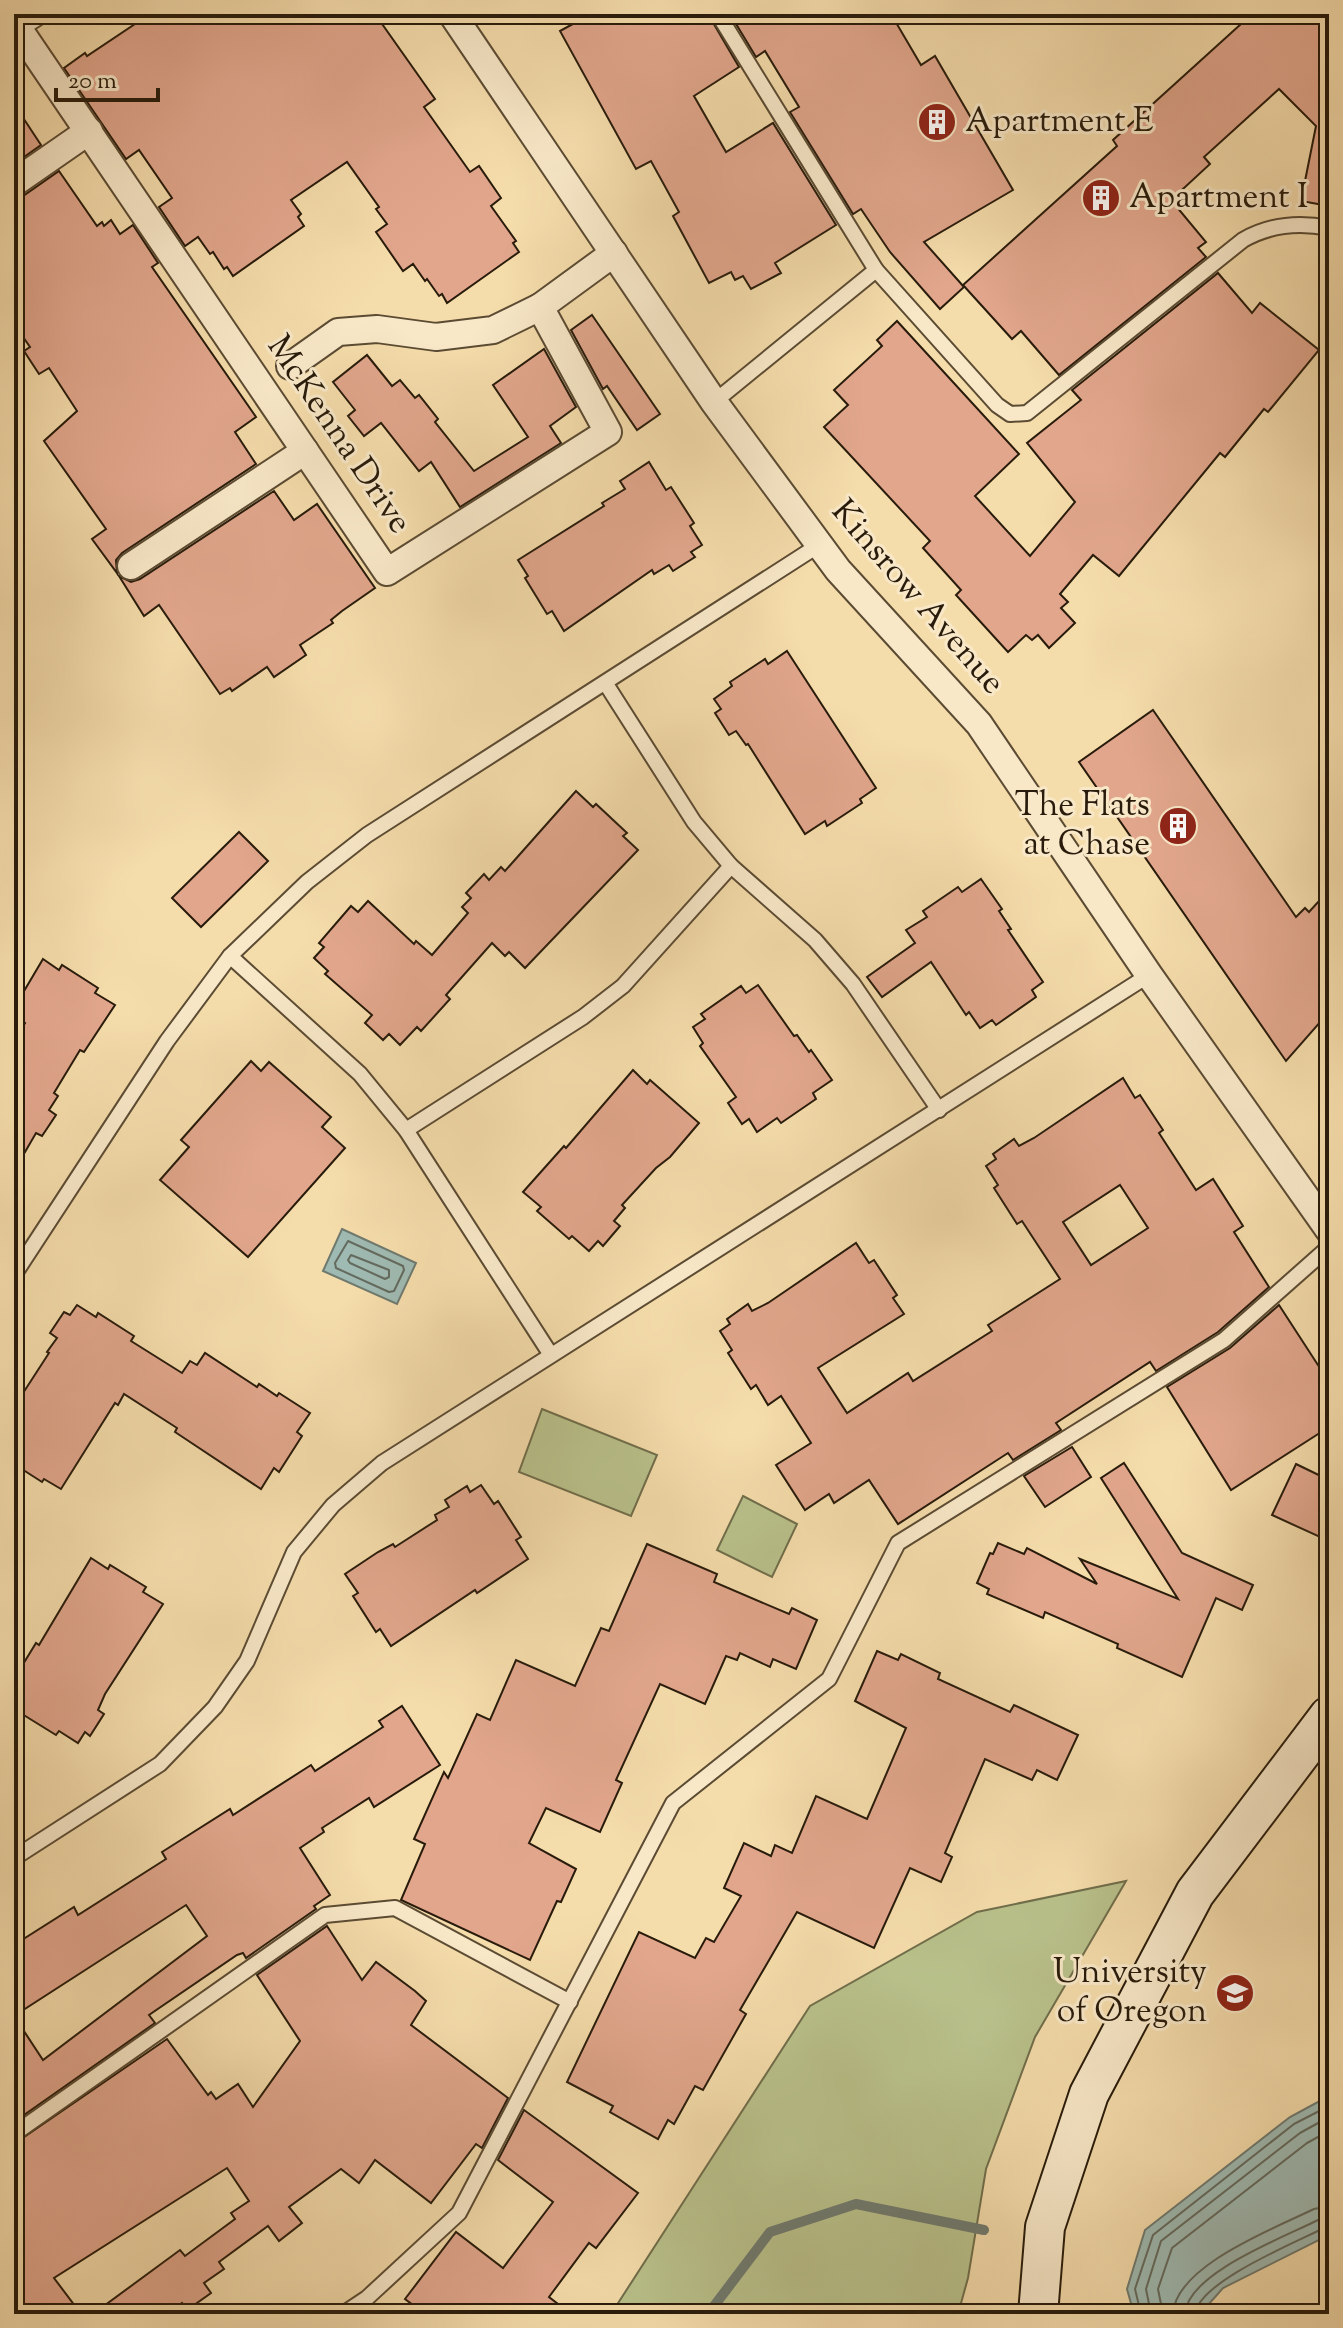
<svg xmlns="http://www.w3.org/2000/svg" width="1343" height="2328" font-family="'Sorts Mill Goudy',serif">
	<rect width="100%" height="100%" fill="#f5dcab"/>
	<filter id="stains"><feTurbulence type="fractalNoise" baseFrequency=".0025" numOctaves="4"/><feColorMatrix values="0 0 0 0 .2 0 0 0 0 .09 0 0 0 0 .02 0 0 0 .5 -.17"/></filter>
	<radialGradient id="worn" r=".72"><stop offset=".6" stop-color="#630" stop-opacity="0"/><stop offset="1" stop-color="#630" stop-opacity=".3"/></radialGradient>
	<g fill="#b9c18b" stroke="#706e4b" stroke-width="2">
		<polygon points="542,1409 657,1455 631,1516 519,1472"/>
		<polygon points="743,1496 797,1524 772,1577 717,1550"/>
		<polygon points="1126,1881 1035,2037 986,2169 968,2278 958,2314 611,2314 810,2006 977,1912"/>
	</g>
	<g fill="#9fbab2" stroke="#6f7a6f" stroke-width="2">
		<polygon points="342,1229 416,1263 397,1304 323,1271"/>
		<polygon points="1329,2096 1329,2235 1223,2288 1200,2314 1134,2314 1127,2289 1145,2230 1290,2117"/>
	</g>
	<g fill="none" stroke-linecap="round" stroke-linejoin="round">
		<g stroke="#646a5e" stroke-width="2">
			<polygon points="348,1241 403,1266 404,1270 394,1291 389,1292 336,1268 335,1263"/>
			<polygon points="351,1255 389,1270 389,1277 385,1279 350,1263 348,1260"/>
			<polyline points="1141,2314 1135,2289 1153,2235 1294,2124 1329,2106"/>
			<polyline points="1151,2314 1146,2289 1161,2241 1300,2133 1329,2117"/>
			<polyline points="1163,2314 1158,2289 1172,2248 1307,2143 1329,2131"/>
			<path d="M1173 2314C1175 2266 1275 2228 1314 2209L1329 2206"/>
			<path d="M1185 2314C1187 2273 1285 2237 1318 2220L1329 2218"/>
			<path d="M1195 2314C1199 2282 1294 2243 1322 2229L1329 2228"/>
		</g>
		<polyline stroke="#6f7a6f" stroke-width="10" points="708,2314 770,2232 856,2204 984,2230"/>
	</g>
	<g fill="#e1a68c" stroke="#281b0b" stroke-width="2" fill-rule="evenodd">
		<polygon points="150,14 375,14 435,99 424,107 470,172 479,166 501,198 491,206 516,241 513,243 519,252 447,303 442,294 439,296 427,279 425,281 413,264 403,271 376,232 387,224 376,209 379,207 347,162 291,200 301,214 298,217 304,226 233,276 227,267 224,269 213,252 210,254 198,237 185,246 159,207 172,198 139,150 126,159 64,68 85,53 87,56"/>
		<polygon points="591,14 708,14 739,67 694,96 726,152 773,123 836,225 775,263 781,273 751,289 743,276 735,280 731,272 709,283 673,216 679,212 651,161 636,169 560,31"/>
		<polygon points="730,14 891,14 921,65 935,56 1013,190 924,242 964,287 940,309 890,252 861,209 853,214 790,112 799,107 765,51 756,57"/>
		<polygon points="1252,14 1315,14 1329,28 1329,206 1301,201 1316,126 1279,89 1204,157 1210,164 1171,200 1206,242 1198,248 1206,257 1059,375 1021,331 1012,339 963,285 1117,146 1113,140"/>
		<polygon points="14,104 41,145 14,164"/>
		<polygon points="59,171 97,226 102,222 104,226 111,220 120,234 133,225 158,263 152,267 256,417 235,432 256,464 122,553 116,560 117,573 92,539 106,529 44,441 77,411 49,368 39,374 24,351 30,347 14,324 14,199 23,196"/>
		<polygon points="1218,273 1252,313 1260,303 1319,350 1268,412 1264,409 1225,457 1220,453 1119,576 1093,555 1060,594 1068,602 1061,608 1075,623 1049,648 1038,635 1032,640 1026,635 1008,652 956,595 961,590 923,548 930,541 824,427 848,405 834,390 882,346 877,340 897,321 1019,454 975,496 1030,556 1075,502 1027,443 1081,400 1072,390"/>
		<polygon points="592,315 660,414 637,430 607,386 603,389 571,330"/>
		<polygon points="544,349 576,407 550,426 561,443 460,507 431,462 419,471 381,423 364,436 348,416 355,410 333,382 367,355 392,386 400,380 415,398 419,395 438,419 435,422 474,471 528,437 493,385"/>
		<polygon points="649,462 666,490 671,487 694,523 690,526 702,545 691,552 695,557 673,571 669,565 654,574 652,570 564,631 552,611 547,614 525,578 528,576 518,560 604,506 602,503 625,489 620,481"/>
		<polygon points="274,491 294,520 317,504 375,588 342,611 331,620 333,623 300,645 306,655 274,677 267,667 232,691 230,688 220,694 159,605 144,616 119,576 131,582 140,579"/>
		<polygon points="787,651 876,788 860,799 862,803 827,826 825,821 805,834 748,744 746,745 736,731 729,735 715,713 721,709 714,699 732,686 730,682 765,659 768,664"/>
		<polygon points="1153,710 1296,917 1305,908 1309,912 1329,890 1329,1012 1286,1061 1079,762"/>
		<polygon points="576,791 593,807 596,804 627,833 623,836 638,850 525,968 509,952 505,956 492,943 446,995 450,999 421,1031 417,1027 400,1045 389,1034 383,1040 365,1023 372,1015 325,974 328,971 314,958 324,947 319,943 351,906 358,912 368,901 414,944 416,941 432,955 468,913 462,907 471,898 466,893 484,874 489,880 501,867 505,871"/>
		<polygon points="239,832 268,861 201,927 172,898"/>
		<polygon points="981,879 1002,909 999,911 1011,929 1008,930 1043,982 1032,990 1036,997 996,1025 992,1020 980,1028 969,1012 966,1015 931,962 882,997 867,977 915,943 906,930 927,917 923,911 958,887 962,892"/>
		<polygon points="43,959 59,970 62,965 98,988 95,993 115,1005 84,1052 80,1050 54,1093 58,1096 49,1110 56,1115 42,1136 36,1133 14,1171 14,1041 25,1023 14,1016 14,1008"/>
		<polygon points="758,985 794,1036 797,1035 809,1052 811,1050 832,1080 813,1093 816,1099 781,1123 777,1118 757,1132 749,1119 742,1124 728,1103 736,1097 700,1046 703,1043 693,1027 705,1019 701,1014 741,986 746,993"/>
		<polygon points="251,1061 261,1071 269,1062 331,1117 322,1127 345,1148 248,1257 160,1180 189,1147 181,1140"/>
		<polygon points="633,1070 647,1084 650,1080 699,1123 670,1157 656,1168 622,1205 625,1208 614,1221 620,1226 603,1246 598,1241 589,1251 572,1236 569,1239 537,1211 541,1207 523,1192 564,1146 566,1148"/>
		<path d="M1123 1078 1135 1098 1140 1095 1163 1130 1159 1133 1196 1190 1213 1179 1243 1226 1234 1232 1269 1287 1218 1332 1156 1371 1150 1362 1056 1423 1061 1430 1013 1460 1008 1453 898 1524 869 1480 834 1503 829 1494 805 1510 776 1465 811 1443 781 1396 768 1405 756 1385 751 1389 728 1353 732 1350 720 1331 730 1324 727 1319 748 1304 752 1311 768 1303 856 1243 869 1263 874 1260 897 1295 893 1298 904 1314 818 1368 847 1413 908 1373 913 1381 992 1331 988 1325 1060 1279 1022 1221 1017 1224 994 1188 998 1185 986 1166 996 1159 993 1154 1014 1139 1019 1146 1034 1138ZM1120 1185 1148 1228 1091 1265 1063 1222Z"/>
		<polygon points="77,1305 96,1317 98,1313 134,1336 131,1341 182,1373 190,1361 197,1365 205,1353 257,1387 259,1384 277,1396 279,1393 310,1413 297,1432 302,1436 279,1472 274,1468 261,1489 175,1432 177,1428 124,1394 118,1405 115,1403 61,1489 44,1479 42,1482 14,1464 14,1407 49,1353 47,1352 57,1338 50,1333 64,1312 70,1315"/>
		<polygon points="1279,1305 1329,1382 1329,1427 1231,1490 1167,1387 1230,1348"/>
		<polygon points="1072,1447 1091,1477 1045,1507 1024,1476"/>
		<polygon points="1124,1463 1182,1553 1253,1585 1242,1610 1216,1598 1182,1677 1117,1648 1118,1644 1045,1612 1043,1618 987,1594 989,1589 977,1583 990,1553 993,1554 998,1543 1024,1554 1027,1548 1097,1584 1080,1559 1178,1599 1101,1478"/>
		<polygon points="1296,1464 1329,1480 1329,1537 1321,1534 1320,1537 1272,1515"/>
		<polygon points="481,1485 494,1504 498,1501 521,1537 516,1540 528,1559 477,1593 475,1590 391,1646 380,1629 376,1632 353,1596 358,1593 345,1574 378,1552 393,1544 395,1547 437,1520 435,1515 449,1507 445,1500 467,1486 470,1492"/>
		<polygon points="647,1544 717,1574 714,1582 789,1614 792,1608 817,1620 796,1669 773,1659 770,1667 740,1653 737,1660 726,1656 705,1704 660,1684 616,1780 622,1783 600,1832 546,1808 529,1843 576,1869 561,1902 557,1901 530,1960 401,1900 425,1844 414,1839 444,1772 448,1778 477,1714 490,1720 516,1660 575,1686 601,1628 609,1631"/>
		<polygon points="91,1558 108,1569 110,1565 146,1587 143,1592 163,1604 105,1694 98,1710 104,1714 90,1736 85,1732 78,1743 59,1731 56,1735 14,1709 14,1679 36,1643 39,1645"/>
		<polygon points="877,1651 898,1660 901,1654 940,1673 938,1679 1010,1712 1014,1705 1078,1735 1057,1780 1037,1770 1032,1780 985,1759 945,1853 952,1857 941,1882 910,1868 874,1948 797,1912 740,2010 746,2014 703,2090 695,2086 674,2124 668,2120 658,2139 610,2112 613,2106 567,2082 639,1932 695,1958 706,1938 714,1942 741,1896 724,1888 744,1843 771,1856 775,1845 792,1853 816,1796 867,1819 906,1728 855,1701"/>
		<path d="M402 1706 440 1765 374 1807 369 1798 322 1828 324 1832 300 1848 330 1895 314 1906 316 1909 246 1958 243 1953 237 1955 149 2015 155 2023 14 2122V1945L74 1907 78 1915 166 1859 162 1852 230 1809 233 1815 311 1765 315 1771 383 1727 379 1721ZM186 1905 207 1936 43 2060 14 2016Z"/>
		<polygon points="327,1926 362,1980 376,1962 415,1991 426,2001 411,2025 508,2098 482,2148 476,2144 431,2203 375,2160 359,2183 341,2169 289,2207 302,2223 279,2241 268,2226 219,2262 224,2269 204,2283 211,2293 187,2310 182,2303 168,2314 93,2314 180,2250 185,2256 235,2219 231,2213 249,2201 227,2168 54,2278 81,2314 14,2314 14,2144 167,2039 208,2095 211,2092 216,2099 238,2084 253,2107 300,2041 257,1975"/>
		<polygon points="524,2110 638,2193 596,2248 589,2243 549,2297 571,2314 425,2314 405,2299 456,2232 503,2268 553,2202 498,2160"/>
	</g>
	<g fill="none" stroke-linecap="round" stroke-linejoin="round">
		<defs>
			<g id="lane">
				<polyline points="718,14 876,270"/>
				<path d="M714 402 876 270 997 405 1010 414 1027 413 1243 240C1269 225 1299 222 1329 228"/>
				<polyline points="606,684 694,822 731,866 815,940 853,984 939,1110"/>
				<polyline points="230,956 360,1074 406,1130 551,1355"/>
				<polyline points="406,1130 583,1017 623,986 731,866"/>
				<polyline points="14,1275 167,1041 230,956 307,882 367,835 819,545"/>
				<polyline points="14,1858 160,1764 215,1707 247,1661 294,1552 333,1505 382,1463 1149,975"/>
				<polyline points="14,2134 325,1915 395,1908 570,2002"/>
				<polyline points="343,2314 367,2298 459,2213 673,1803 829,1679 898,1543 1224,1340 1329,1247"/>
			</g>
			<g id="street">
				<polyline points="33,14 16,25 387,572 608,432 540,307 614,253"/>
				<polyline points="452,14 714,402 838,570 979,724 1149,975 1329,1230"/>
				<polyline points="14,183 89,131"/>
				<polyline points="290,366 338,332 377,329 436,337 493,330 540,307"/>
				<polyline points="131,566 305,451"/>
			</g>
			<polyline id="secondary" points="1038,2314 1045,2227 1089,2094 1195,1893 1329,1716"/>
		</defs>
		<use href="#lane" stroke="#5b4b33" stroke-width="18"/>
		<use href="#street" stroke="#5b4b33" stroke-width="30"/>
		<use href="#secondary" stroke="#281b0b" stroke-width="42"/>
		<use href="#lane" stroke="#f8e8c8" stroke-width="14"/>
		<use href="#street" stroke="#f8e8c8" stroke-width="26"/>
		<use href="#secondary" stroke="#f8e8c8" stroke-width="38"/>
	</g>
	<defs>
		<symbol id="building-disc" viewBox="-11 -11 22 22"><circle r="9.5" fill="#8f2418" stroke="#f8e8c8"/><path d="M-4-6H4V6H1V3H-1V6H-4ZM-2.5-4.3h1.7v1.8h-1.7ZM.8-4.3h1.7v1.8H.8ZM-2.5-1h1.7V.8h-1.7ZM.8-1h1.7V.8H.8Z" fill="#fff"/></symbol>
		<symbol id="university-disc" viewBox="-11 -11 22 22"><circle r="9.5" fill="#8f2418" stroke="#f8e8c8"/><path d="M0-5L7-2L0 1L-7-2ZM-4 1L0 2.5L4 1V4Q0 6-4 4Z" fill="#fff"/></symbol>
	</defs>
	<g fill-rule="evenodd">
		<use href="#building-disc" x="915" y="100" width="44" height="44"/>
		<use href="#building-disc" x="1079" y="176" width="44" height="44"/>
		<use href="#building-disc" x="1156" y="804" width="44" height="44"/>
		<use href="#university-disc" x="1213" y="1971" width="44" height="44"/>
	</g>
	<g text-anchor="middle" dominant-baseline="central" stroke-width="6" stroke-linejoin="round" paint-order="stroke">
		<g font-size="34" fill="#281b0b" stroke="#f8e8c8" text-anchor="start">
			<text x="965" y="122">Apartment E</text>
			<text x="1129" y="198">Apartment I</text>
			<text x="1150" y="806" text-anchor="end">The Flats<tspan x="1150" dy="39">at Chase</tspan></text>
			<text x="1207" y="1973" text-anchor="end">University<tspan x="1207" dy="39">of Oregon</tspan></text>
		</g>
		<g font-size="34" fill="#281b0b" stroke="#f8e8c8">
			<text transform="translate(338 435) rotate(56)">McKenna Drive</text>
			<text transform="translate(917 598) rotate(49)">Kinsrow Avenue</text>
		</g>
	</g>
	<rect width="1343" height="2328" fill="none" stroke="#f5dcab" stroke-width="48"/>
	<rect x="16" y="16" width="1311" height="2296" fill="none" stroke="#281b0b" stroke-width="4"/>
	<rect x="24" y="24" width="1295" height="2280" fill="none" stroke="#281b0b" stroke-width="2"/>
	<path d="M56 88v12h102v-12" fill="none" stroke="#281b0b" stroke-width="4"/>
	<text x="68" y="88" font-size="24" fill="#281b0b" stroke="#f8e8c8" stroke-width="6" paint-order="stroke">20 m</text>
	<rect width="100%" height="100%" filter="url(#stains)"/>
	<rect width="100%" height="100%" fill="url(#worn)"/>
</svg>
